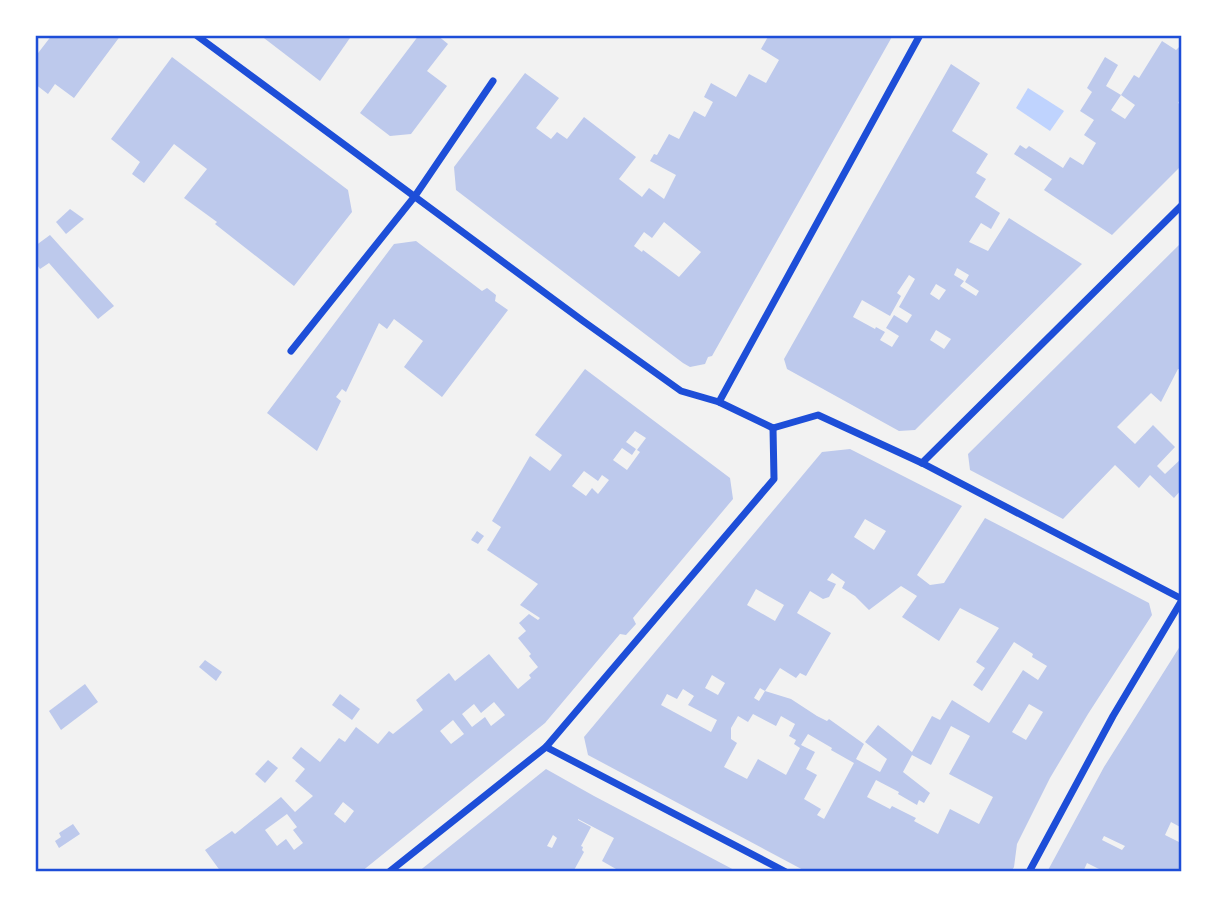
<svg xmlns="http://www.w3.org/2000/svg" width="1217" height="907" font-family="Commissioner,sans-serif">
	<rect width="100%" height="100%" fill="#f2f2f2"/>
	<polygon fill="#bfd3fe" points="1028,88 1064,111 1050,131 1016,108"/>
	<g fill="#bdc9ec" fill-rule="evenodd">
		<polygon points="52,35 121,35 74,98 55,84 48,94 35,84 35,57"/>
		<polygon points="260,35 352,35 320,81"/>
		<polygon points="419,35 437,35 448,44 427,71 447,86 411,134 390,136 360,113"/>
		<path d="M769 35H893L712 356 708 357 705 364 690 367 683 363 456 190 454 167 525 73 559 98 536 128 551 139 557 132 567 139 584 117 636 157 619 179 642 197 649 188 664 199 676 175 650 161 654 154 657 155 669 134 679 139 694 111 705 117 713 102 704 97 711 83 736 97 749 74 766 83 779 60 761 49ZM664 222 701 252 679 277 643 250 642 252 634 246 644 232 652 238Z"/>
		<polygon points="1162,41 1176,50 1182,44 1182,96 1178,103 1182,105 1182,165 1112,235 1044,190 1052,179 1014,154 1020,145 1026,149 1029,146 1063,168 1070,157 1083,165 1096,143 1084,135 1094,120 1080,111 1092,92 1087,88 1105,57 1118,65 1106,86 1121,95 1111,110 1125,119 1135,105 1121,95 1134,75 1139,78"/>
		<polygon points="172,57 348,190 352,212 294,286 215,224 217,222 184,198 207,169 174,144 144,183 132,174 140,162 111,139"/>
		<path d="M951 64 980 83 952 131 988 154 976 173 986 179 975 197 1000 213 991 229 981 223 969 242 988 251 1009 218 1082 264 915 430 899 431 787 369 784 359ZM957 268 969 275 965 282 979 291 976 296 960 286 964 281 954 275ZM909 275 915 279 899 307 912 315 907 323 894 315 886 328 899 336 892 347 880 340 885 332 876 327 875 329 853 317 862 300 890 316 901 296 897 293ZM936 284 946 290 939 300 930 294ZM936 330 951 339 944 349 930 340Z"/>
		<polygon points="70,209 84,219 66,234 56,222"/>
		<polygon points="50,235 114,306 98,319 49,263 40,269 35,262 35,246"/>
		<polygon points="416,241 482,291 487,288 496,295 495,301 508,310 442,397 404,367 423,341 394,319 387,329 379,323 346,392 342,389 336,397 341,401 317,451 267,413 394,244"/>
		<polygon points="1182,242 1182,369 1178,369 1161,402 1151,393 1117,427 1135,444 1153,425 1175,447 1157,466 1165,474 1182,458 1182,489 1174,498 1150,475 1139,488 1115,465 1063,519 970,470 968,454"/>
		<path d="M585 369 730 478 733 499 633 618 636 624 626 635 620 634 545 723 361 872H221L205 850 232 831 235 834 281 797 295 812 313 796 295 781 305 769 292 758 301 747 320 762 339 738 345 742 356 727 378 744 389 731 393 734 423 710 416 700 449 673 455 681 489 654 518 689 531 678 529 675 538 667 529 656 531 654 518 638 526 631 519 623 529 614 538 620 540 618 520 605 538 584 487 550 501 527 492 521 530 456 550 471 562 455 535 435ZM635 431 646 438 637 450 640 452 627 470 613 460 622 448 632 455 636 449 626 442ZM584 471 598 481 602 475 609 480 598 494 592 488 586 496 572 486ZM494 702 505 715 491 726 485 717 472 727 462 714 474 704 481 713ZM453 720 464 734 451 744 440 731ZM343 802 354 811 345 823 334 814ZM287 814 297 827 293 830 303 843 294 850 286 839 277 846 265 830Z"/>
		<path d="M850 449 962 506 917 575 930 585 944 583 985 518 1149 603 1152 615 1088 714 1050 778 1017 844 1014 867 1011 872H807L588 755 584 737 822 452ZM865 519 886 531 874 550 854 537ZM832 573 845 582 842 588 855 596 869 610 901 586 917 596 902 617 939 641 960 608 999 628 976 662 985 668 973 685 982 691 1014 642 1033 654 1032 657 1047 666 1038 680 1023 670 989 723 952 700 940 720 932 716 912 752 878 725 865 742 887 759 880 772 856 759 864 744 829 719 827 721 817 716 791 699 765 691 780 668 796 678 800 673 806 676 831 633 797 613 810 591 823 599 829 597 836 584 827 580ZM756 589 784 605 775 621 747 605ZM712 675 725 683 718 695 705 688ZM760 688 765 691 759 701 754 698ZM683 689 694 696 688 705 717 720 711 732 661 705 667 694 677 699ZM1029 704 1043 712 1026 740 1012 732ZM753 714 776 726 781 716 795 724 789 736 796 740 794 744 800 748 786 775 758 759 747 779 724 767 737 743 731 739V728L738 716 748 722ZM951 726 970 736 949 774 993 797 979 824 950 809 938 834 914 821 916 818 892 806 890 809 867 797 876 780 899 792 898 794 917 805 919 800 924 803 930 793 903 772 912 755 931 765ZM808 734 832 748 831 750 854 763 824 819 817 815 821 809 804 799 817 775 806 769 815 752 801 745Z"/>
		<polygon points="477,531 484,536 478,544 471,540"/>
		<path d="M1182 643V828L1171 822 1165 835 1179 842 1182 836V872H1105L1087 863 1083 872H1047L1104 767ZM1104 836 1125 846 1122 850 1102 840Z"/>
		<polygon points="205,660 222,672 216,681 199,667"/>
		<polygon points="85,684 98,702 61,730 49,711"/>
		<polygon points="340,694 360,709 352,720 332,705"/>
		<polygon points="268,760 278,768 265,783 255,774"/>
		<path d="M546 769 594 796 738 872H615L616 869 602 861 614 838 578 819V820L591 827 581 846 583 847 582 850 584 852 573 872H418ZM553 835 557 838 552 848 547 846Z"/>
		<polygon points="73,824 80,834 59,848 55,841 61,837 59,833"/>
	</g>
	<g fill="none" stroke-linecap="round" stroke-linejoin="round">
		<g stroke="#1d4ed8" stroke-width="7">
			<polyline points="196,35 583,321 681,391 719,402 773,428 818,415 922,463 1182,599"/>
			<polyline points="291,351 415,196 493,81"/>
			<polyline points="719,402 920,35"/>
			<polyline points="922,463 1182,205"/>
			<polyline points="546,747 786,872"/>
			<polyline points="389,872 546,747 774,479 773,428"/>
			<polyline points="1029,872 1113,716 1182,600"/>
		</g>
	</g>
	<rect width="1217" height="907" fill="none" stroke="#ffffff" stroke-width="74"/>
	<rect x="37" y="37" width="1143" height="833" fill="none" stroke="#1d4ed8" stroke-width="2.5"/>
</svg>
